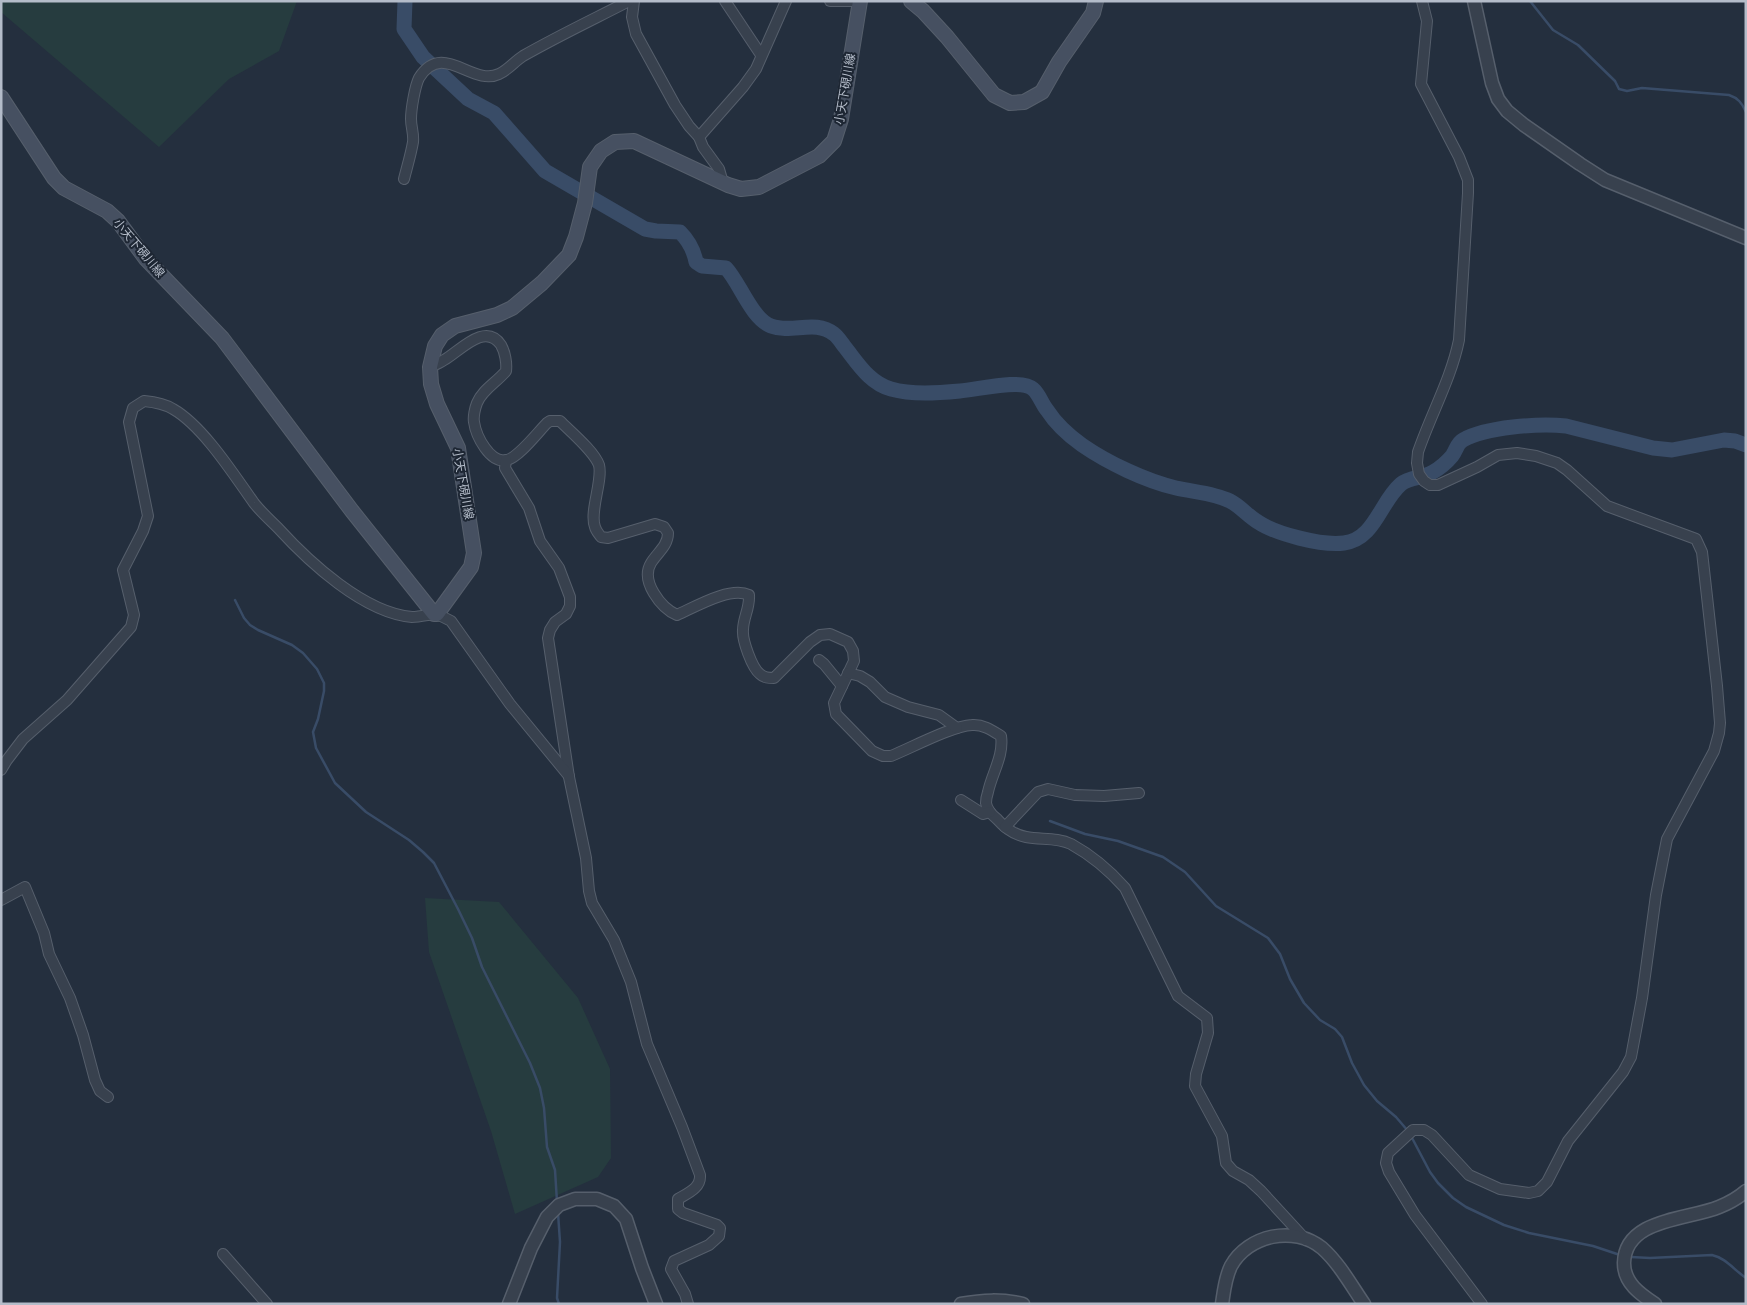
<svg xmlns="http://www.w3.org/2000/svg" width="1747" height="1305" font-family="'Archivo Narrow','Noto Sans JP',sans-serif">
	<rect width="100%" height="100%" fill="#242f3e"/>
	<g fill="#263c3f">
		<polygon points="1,1 297,1 279,51 229,79 159,147 1,12"/>
		<polygon points="425,898 499,902 578,998 610,1069 611,1158 598,1177 515,1214 491,1131 429,952"/>
	</g>
	<g fill="none" stroke-linecap="round" stroke-linejoin="round">
		<g stroke="#394c67" stroke-width="2.5">
			<path d="M1530 1 1553 30 1578 45 1615 81 1619 89 1627 91 1642 88 1729 95C1738 98 1742 103 1746 112"/>
			<polyline points="235,600 244,618 250,625 258,630 292,645 303,653 317,669 324,683 324,691 318,719 313,732 316,748 335,783 366,812 409,840 423,852 434,863 458,909 472,938 482,967 530,1063 540,1088 544,1108 547,1147 555,1170 557,1202"/>
			<polyline points="1050,821 1085,834 1118,841 1163,857 1185,872 1216,906 1268,938 1280,954 1290,979 1304,1003 1320,1020 1335,1029 1342,1037 1352,1063 1364,1085 1377,1101 1396,1117 1408,1131"/>
			<polyline points="1411,1136 1430,1172 1438,1183 1453,1198 1466,1207 1504,1225 1529,1233 1593,1246 1620,1255"/>
			<polyline points="558,1213 560,1242 557,1298 559,1304"/>
			<path d="M1631 1257 1650 1258 1712 1255C1726 1258 1734 1270 1746 1278"/>
		</g>
		<path stroke="#394c67" stroke-width="15" d="M405 1 404 29 423 57 468 99 494 113 545 171 645 229 656 231 680 232C688 240 694 251 696 262L702 266 726 268C740 283 751 318 771 326 792 334 815 319 834 334 838 337 841 342 844 346 857 362 869 383 891 389 912 395 938 393 960 391 977 390 1021 378 1033 389 1039 394 1042 404 1047 410 1056 424 1068 435 1082 445 1108 463 1146 481 1176 488 1194 492 1214 493 1230 501 1240 506 1248 516 1258 522 1276 534 1322 546 1344 543 1375 539 1380 502 1401 484 1409 477 1424 478 1433 472 1440 468 1447 462 1452 456 1456 451 1457 443 1463 440 1485 427 1540 423 1566 426L1653 448 1672 450 1724 440 1735 441 1746 445"/>
		<defs>
			<g id="minor">
				<polyline points="634,1 632,17 636,34 675,105 689,126 699,137"/>
				<polyline points="725,1 761,55"/>
				<polyline points="830,1 852,1"/>
				<path d="M1422 1 1427 21 1421 84 1459 157 1468 180V193L1459 340C1451 379 1431 414 1418 452L1417 463 1419 474 1424 481 1430 485H1438L1477 467 1498 455 1517 453 1536 456 1557 463 1567 470 1607 506 1696 539 1702 552 1717 686 1720 723 1719 733 1714 751 1667 839 1656 895 1642 998 1631 1057 1623 1072 1568 1141 1547 1182 1538 1191 1529 1193 1500 1189 1469 1175 1432 1135 1424 1130H1413L1388 1153 1386 1163 1389 1172 1415 1215 1482 1304"/>
				<path d="M404 179C407 167 411 154 413 142 414 134 411 127 411 119 411 109 415 86 419 78 443 40 472 87 499 74 508 70 515 61 523 56 558 36 594 19 629 1"/>
				<polyline points="723,183 719,169 703,147 699,137 743,87 756,69 786,1"/>
				<path d="M430 367C435 365 440 363 444 360 459 352 485 321 501 345 505 352 507 363 506 371 497 382 482 390 477 403 475 408 473 417 474 422 476 436 490 464 507 460 519 457 538 432 547 423L550 421H560C571 432 594 451 599 465 603 481 589 512 595 527 596 531 599 534 601 537L608 538 655 524 664 527 668 533C668 546 657 553 651 563 640 581 661 608 677 615 695 607 730 586 749 595 750 608 743 618 743 630 742 640 752 668 760 674 764 678 769 678 774 678L810 642 820 635 830 634 848 642 853 651 854 661 834 703 836 714 872 751 883 756H891C911 748 952 726 972 725 983 724 993 731 1001 736 1004 756 992 773 988 792 987 795 986 800 986 803 987 810 992 815 997 819 1004 827 1015 835 1026 837 1041 840 1057 837 1071 844 1091 855 1110 871 1125 888L1178 996 1207 1018 1208 1033 1196 1074 1195 1086 1222 1136 1226 1163 1233 1171 1249 1180 1261 1191 1306 1240"/>
				<path d="M506 460 505 468 529 508 540 541 559 568 570 597V606L566 614 555 622 550 630 548 638 569 777 586 858 589 891 592 903 614 940 631 982 647 1044 682 1127 700 1175C701 1188 688 1193 678 1199V1209L683 1213 717 1225 720 1228 719 1236 709 1245 674 1261 671 1269 685 1294 688 1304"/>
				<polyline points="437,614 451,621 510,704 569,776"/>
				<polyline points="819,660 824,664 842,686"/>
				<polyline points="848,673 860,676 870,682 885,697 908,707 939,715 957,728"/>
				<path d="M1 770 7 760 23 739 67 700 131 627 134 615 123 570 143 531 148 516 129 422 133 408 144 401C154 402 165 404 173 409 203 426 234 475 254 503 261 512 270 520 278 528 309 562 364 613 412 617 419 617 427 615 434 614"/>
				<polyline points="961,800 983,814 990,812"/>
				<polyline points="1005,827 1038,792 1048,789 1075,795 1104,796 1139,793"/>
				<polyline points="1,900 25,887 44,933 49,954 70,998 83,1035 95,1080 100,1091 108,1097"/>
				<polyline points="223,1254 267,1304"/>
			</g>
			<g id="tertiary">
				<polyline points="1474,1 1492,83 1498,99 1507,111 1524,125 1580,164 1605,180 1746,238"/>
				<polyline points="509,1304 531,1248 547,1217 559,1205 575,1199 597,1199 614,1206 626,1219 642,1268 656,1304"/>
				<path d="M961 1304C983 1300 1001 1299 1023 1304"/>
				<path d="M1222 1304C1224 1291 1225 1278 1231 1266 1248 1235 1294 1225 1322 1248 1339 1263 1351 1285 1364 1304"/>
				<path d="M1655 1304C1640 1294 1624 1283 1624 1263 1625 1218 1688 1220 1719 1207 1729 1203 1738 1198 1746 1191"/>
			</g>
			<g id="secondary">
				<polyline points="911,1 923,11 947,37 994,95 1010,103 1024,102 1042,92 1059,62 1093,13 1096,1"/>
				<polyline points="1,97 54,178 64,188 107,211 118,221 146,259 222,338 352,511 434,614 437,614 471,567 474,553 458,448 437,404 431,384 430,367 435,346 442,335 455,326 497,315 512,308 542,283 569,255 576,237 585,203 590,167 601,151 615,142 634,141 728,185 741,189 759,187 819,156 834,141 841,119 860,1"/>
			</g>
		</defs>
		<use href="#minor" stroke="#565f6c" stroke-width="12"/>
		<use href="#tertiary" stroke="#565f6c" stroke-width="15"/>
		<use href="#secondary" stroke="#565f6c" stroke-width="16"/>
		<use href="#minor" stroke="#38414e" stroke-width="10"/>
		<use href="#tertiary" stroke="#38414e" stroke-width="12"/>
		<use href="#secondary" stroke="#465061" stroke-width="14"/>
	</g>
	<g text-anchor="middle" dominant-baseline="central" stroke-width="4" stroke-linejoin="round" paint-order="stroke">
		<g font-size="12" fill="#b4bcc9" stroke="#1d2633">
			<text transform="translate(845 89) rotate(-80)">小天下硯川線</text>
			<text transform="translate(139 248) rotate(50)">小天下硯川線</text>
			<text transform="translate(463 484) rotate(80)">小天下硯川線</text>
		</g>
	</g>
	<rect width="1747" height="1305" fill="none" stroke="#b4bcc9" stroke-width="5"/>
</svg>
